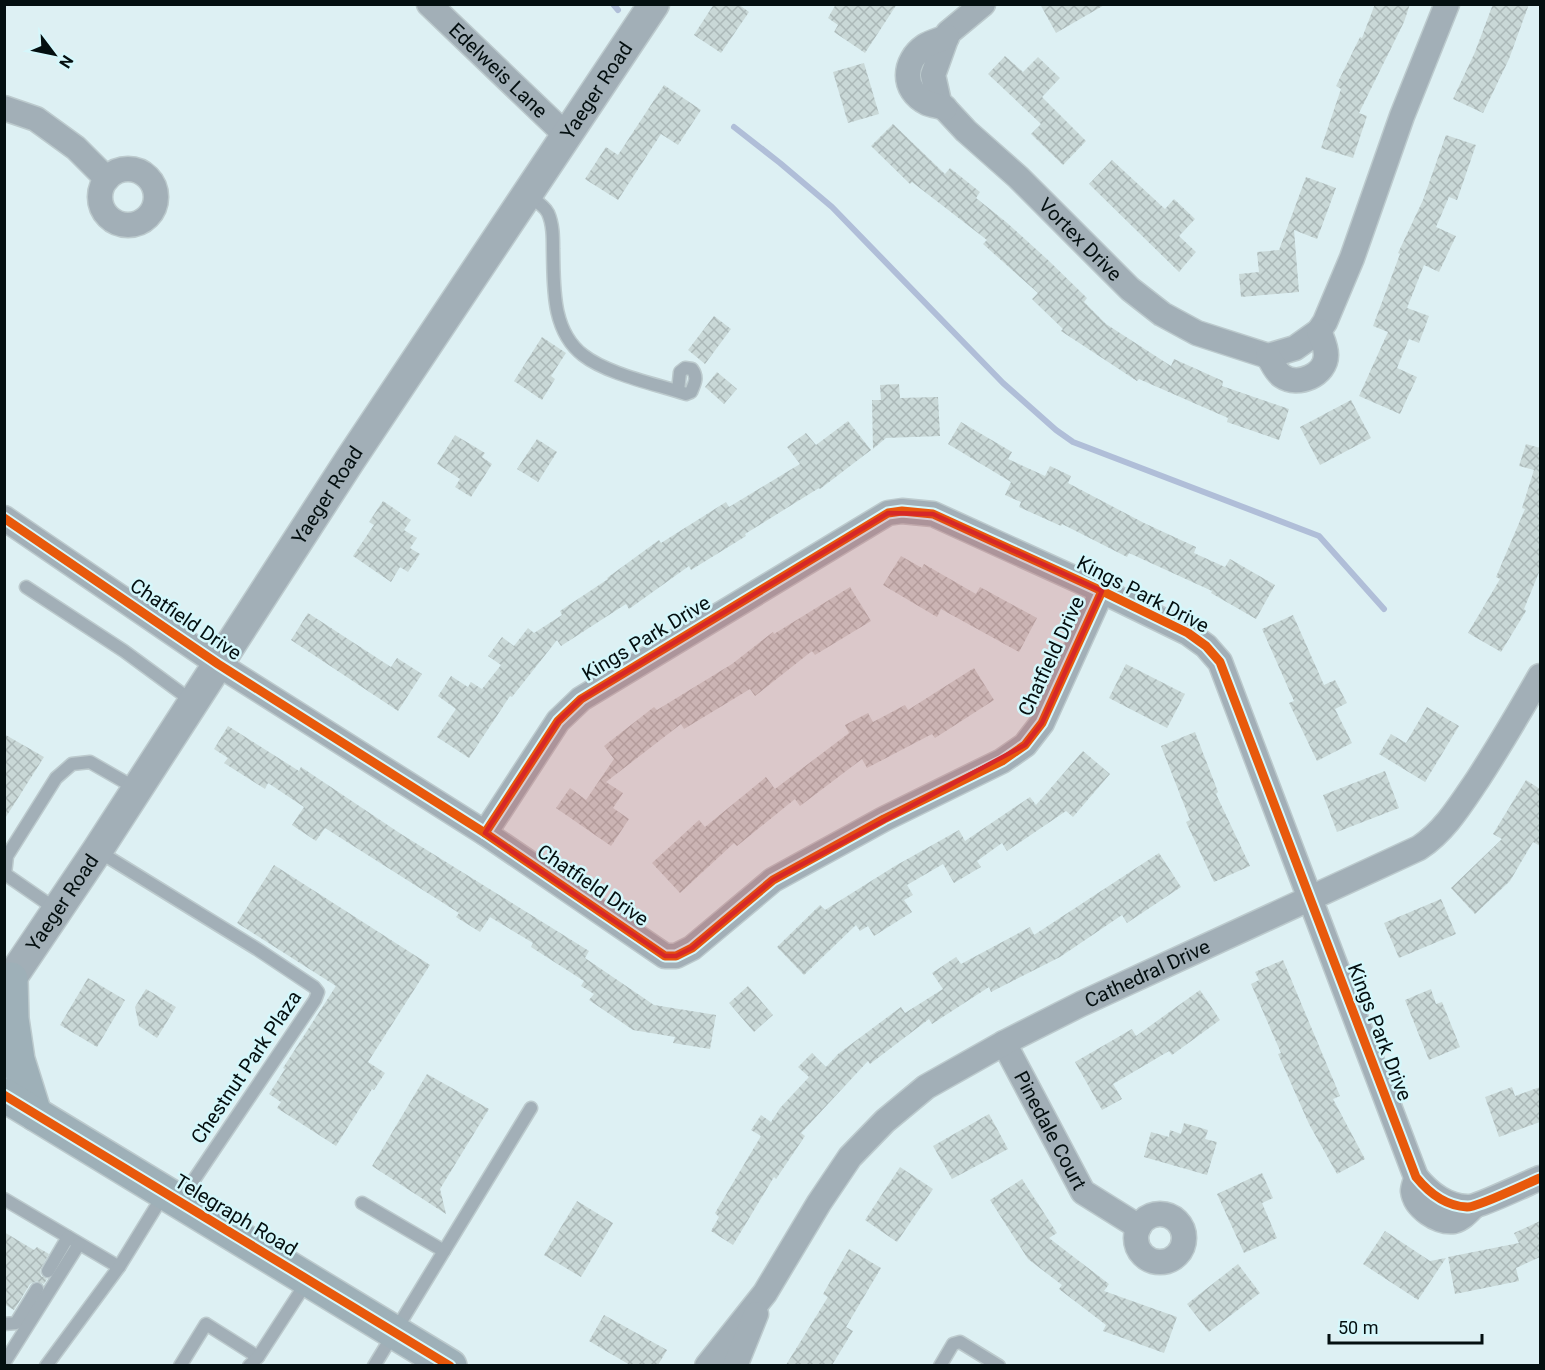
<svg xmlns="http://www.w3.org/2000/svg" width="1545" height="1370" font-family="Roboto,sans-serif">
	<defs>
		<pattern id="building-cross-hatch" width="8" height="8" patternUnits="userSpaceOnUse" patternTransform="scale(1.5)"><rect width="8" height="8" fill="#c9d8d7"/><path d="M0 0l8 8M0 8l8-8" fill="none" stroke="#abb8b8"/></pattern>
	</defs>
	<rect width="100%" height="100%" fill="#ddf0f3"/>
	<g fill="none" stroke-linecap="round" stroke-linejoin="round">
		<g stroke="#b0bed8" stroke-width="6">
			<polyline points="613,4 618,10"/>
			<polyline points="734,127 780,163 832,207 1003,383 1056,430 1073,442 1319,536 1384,609"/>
		</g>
	</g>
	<g fill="url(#building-cross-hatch)">
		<polygon points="714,4 738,4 749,12 721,53 694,35"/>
		<polygon points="836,4 897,4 865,53 834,32 838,25 828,18"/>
		<polygon points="1040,4 1106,4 1056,33"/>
		<polygon points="1375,4 1410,4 1404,22 1359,113 1367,116 1353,158 1321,148 1341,89 1336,86 1360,37 1362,38"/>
		<polygon points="1493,4 1529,4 1509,59 1483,113 1453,99 1475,52"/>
		<polygon points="1005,56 1023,72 1038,57 1060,78 1042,97 1086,141 1063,165 1031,134 1041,124 988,74"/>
		<polygon points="864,63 879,114 848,123 833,72"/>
		<polygon points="664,85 701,110 678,145 661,134 618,200 585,179 606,147 618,155"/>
		<polygon points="893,124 945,174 950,168 980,192 976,198 1006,222 1048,260 1087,298 1084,302 1106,324 1171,366 1174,359 1223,381 1222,386 1289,409 1279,440 1227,422 1228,418 1139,379 1137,381 1061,331 1063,329 1032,299 1038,293 983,244 987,240 912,182 910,184 871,146"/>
		<polygon points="1446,135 1476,145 1457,200 1449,197 1436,227 1456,236 1439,272 1424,265 1407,308 1429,316 1419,343 1409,339 1397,368 1417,377 1400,414 1359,396 1388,332 1373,326 1400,254 1398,253 1423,200"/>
		<polygon points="1112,160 1165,209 1174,199 1195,219 1179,236 1196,252 1179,272 1089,184"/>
		<polygon points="1306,177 1336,188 1317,239 1294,230 1299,292 1241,297 1239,274 1259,272 1257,252 1279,250"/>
		<polygon points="714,316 731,329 705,364 688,350"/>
		<polygon points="542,337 566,353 551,376 555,379 542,400 514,381"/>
		<polygon points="717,372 737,389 724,404 705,387"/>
		<polygon points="899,384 900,398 938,397 940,436 886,438 873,449 872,400 881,400 880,385"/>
		<polygon points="1351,400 1371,438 1320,465 1300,427"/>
		<polygon points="848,421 871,450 820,489 819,488 745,534 746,536 691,570 689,566 629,609 626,604 561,646 557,640 512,697 510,696 469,758 437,737 456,709 438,696 451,676 468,687 471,682 482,689 501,665 488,656 502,637 514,646 528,628 534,633 562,615 560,611 608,579 607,578 659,540 661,543 726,502 729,507 800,464 787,447 806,433 816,445"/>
		<polygon points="961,422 1012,452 1008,459 1045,476 1050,466 1071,476 1068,483 1144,523 1196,547 1194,553 1225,567 1230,559 1275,585 1256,619 1211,593 1212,591 1129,553 1127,557 1062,524 1061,526 1019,507 1021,502 1005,495 1011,482 948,444"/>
		<polygon points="455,435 485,453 482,457 492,464 471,497 455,487 460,479 437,464"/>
		<polygon points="537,439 557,452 538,482 517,469"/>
		<polygon points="1526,444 1540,448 1540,570 1524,609 1526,611 1501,652 1468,633 1500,579 1496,577 1525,509 1522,508 1534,470 1519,466"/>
		<polygon points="383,501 411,520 404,530 417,538 410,548 420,554 408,572 400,567 391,582 353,556 374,525 369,522"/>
		<polygon points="901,556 922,568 924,564 976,594 980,587 1037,618 1019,652 941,609 937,617 883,585"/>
		<polygon points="850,587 871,621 815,655 812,651 755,696 750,689 684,729 681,724 606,782 623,793 613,808 629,819 611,846 556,808 570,788 586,800 614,759 604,746 654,707 657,710 732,664 773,632 774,634"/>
		<polygon points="308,613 391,667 397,658 422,674 398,711 291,640"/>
		<polygon points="1293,615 1324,685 1335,680 1347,703 1335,709 1352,743 1317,761 1289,703 1294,701 1262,629"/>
		<polygon points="1126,664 1185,694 1167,728 1109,698"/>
		<polygon points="974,668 994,700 935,738 932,734 867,768 862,759 800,806 795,799 737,846 734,843 680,893 652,863 699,820 705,827 766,777 775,789 849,733 845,725 868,713 873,722 905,705 908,710"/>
		<polygon points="1427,707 1459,726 1425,782 1379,754 1391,734 1406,743"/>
		<polygon points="228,726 299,771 301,767 401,834 589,951 585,958 654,1005 716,1015 710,1049 673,1043 675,1037 633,1030 589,1000 594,994 581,986 584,981 531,947 533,943 490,917 480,932 456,917 459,913 325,828 316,841 292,825 304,807 268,783 265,789 224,763 228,758 214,749"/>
		<polygon points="1195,732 1218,792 1216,794 1250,866 1214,882 1186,822 1190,820 1161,746"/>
		<polygon points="4,734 44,757 4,820"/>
		<polygon points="1083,751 1110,774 1073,817 1066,811 1007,851 1002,843 977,861 981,867 954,883 943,864 907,885 913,895 904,900 912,912 874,936 868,926 860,931 856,925 804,975 777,947 820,905 825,910 895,866 959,830 965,841 1030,797 1036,805"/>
		<polygon points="1385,771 1399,808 1337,832 1323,795"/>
		<polygon points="1526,780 1540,789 1540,846 1533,842 1510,881 1475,914 1451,888 1502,839 1493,834"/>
		<polygon points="1159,853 1181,887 1127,923 1122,915 1060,957 991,992 989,987 932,1024 929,1019 870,1064 868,1061 801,1133 805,1136 776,1179 774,1177 733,1245 711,1231 719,1217 715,1213 761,1136 751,1130 761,1115 771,1122 780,1108 809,1077 798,1067 812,1053 826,1067 838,1054 901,1007 905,1013 943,989 932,973 956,957 961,964 1030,927 1034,935"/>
		<polygon points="274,865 430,965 368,1062 385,1073 374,1090 372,1089 336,1146 277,1108 281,1102 269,1094 285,1069 283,1068 336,986 237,923"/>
		<polygon points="1441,899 1456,934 1399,958 1384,923"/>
		<polygon points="1283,960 1340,1096 1333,1099 1365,1159 1337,1174 1309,1124 1278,1054 1281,1053 1251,984 1259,980 1255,972"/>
		<polygon points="88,978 125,1000 97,1047 60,1025"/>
		<polygon points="748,986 773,1015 754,1032 729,1003"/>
		<polygon points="146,989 176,1007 157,1038 139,1026 135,1007"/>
		<polygon points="1431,989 1436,1004 1442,1002 1460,1047 1429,1060 1405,1000"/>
		<polygon points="1200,990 1220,1020 1172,1055 1169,1051 1113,1084 1122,1099 1102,1110 1075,1062 1132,1029 1136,1036"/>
		<polygon points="427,1074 489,1109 440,1189 446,1214 372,1166"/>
		<polygon points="1512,1087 1515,1096 1540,1087 1540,1122 1499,1137 1485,1097"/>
		<polygon points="989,1114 1008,1149 952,1179 933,1146"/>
		<polygon points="1184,1123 1208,1130 1205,1139 1217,1142 1207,1175 1144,1157 1151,1132 1169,1137 1170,1130 1181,1134"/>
		<polygon points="900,1167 933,1189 897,1242 865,1220"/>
		<polygon points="1262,1173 1273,1198 1262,1203 1277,1238 1244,1253 1217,1194"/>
		<polygon points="1022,1179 1057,1233 1049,1238 1109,1284 1104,1291 1177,1317 1164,1353 1103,1331 1106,1325 1059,1289 1062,1285 1028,1259 990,1200"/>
		<polygon points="577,1201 613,1223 581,1277 544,1255"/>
		<polygon points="1540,1221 1540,1257 1516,1268 1519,1281 1455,1294 1448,1257 1519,1243 1514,1233"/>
		<polygon points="1385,1231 1430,1261 1446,1258 1418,1300 1363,1264"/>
		<polygon points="4,1232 34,1250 37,1247 49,1254 40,1270 41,1276 47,1279 44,1284 37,1281 30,1284 14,1310 4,1304"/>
		<polygon points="849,1249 881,1268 846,1327 853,1331 832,1365 786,1365 828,1297 823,1294"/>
		<polygon points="1238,1264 1260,1293 1209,1332 1187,1304"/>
		<polygon points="604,1315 667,1350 658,1365 630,1365 589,1341"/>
	</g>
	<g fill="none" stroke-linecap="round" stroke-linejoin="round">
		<defs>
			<g id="service">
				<path d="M527 195C534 200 544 205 548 213 553 224 553 237 553 249 554 286 551 330 583 355 607 374 656 384 686 394L691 392C695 383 698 377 692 369L685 368 680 372 678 391"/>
				<polyline points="26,587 124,651 192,701"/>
				<polyline points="98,851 257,949 314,987 318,992 315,1000 181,1199"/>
				<polyline points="57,910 5,874 7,856 56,778 72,764 90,762 137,789"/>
				<polyline points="4,1199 119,1267"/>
				<polyline points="362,1203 444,1251"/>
				<polyline points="48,1271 68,1237"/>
				<polyline points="4,1324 16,1323 37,1289"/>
				<polyline points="6,1360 79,1244"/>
				<polyline points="46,1366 119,1267 164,1194"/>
				<polyline points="180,1366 206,1324 258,1357"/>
				<polyline points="249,1366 258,1357 308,1280"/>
				<polyline points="374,1366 531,1108"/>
				<polyline points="940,1366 953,1344 960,1342 999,1366"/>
			</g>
			<g id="minor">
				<path id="s1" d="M429 4 567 136"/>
				<path id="s2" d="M983 4 948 33 933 75 939 102 966 131 1018 177 1130 289 1162 314 1197 333 1268 356 1295 348 1319 331 1325 322 1352 258 1402 116 1447 4"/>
				<polyline points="4,108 36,119 76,148 107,179"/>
				<path d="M945 108C939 106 932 105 927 103 901 90 903 61 925 46 931 42 940 40 947 37"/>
				<circle cx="128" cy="197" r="28"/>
				<path d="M1268 356C1272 362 1275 371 1282 376 1298 387 1326 375 1326 355 1326 346 1322 339 1319 331"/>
				<polyline points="4,518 218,664 485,833 665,956 676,956 692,948 773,880 884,819 1002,761 1025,745 1042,723 1102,591"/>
				<path d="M485 833 558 721 581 699 888 513 902 511 933 514 1102 591 1188 633 1206 646 1220 662 1416 1177C1429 1193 1445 1206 1467 1207 1476 1208 1528 1183 1540 1178"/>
				<path id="s3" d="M1004 1043 1083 1192 1139 1227"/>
				<path d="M1416 1177C1416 1181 1413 1187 1413 1191 1415 1208 1438 1223 1454 1221 1462 1219 1468 1212 1473 1207"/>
				<circle cx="1160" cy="1238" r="24"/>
				<path id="s4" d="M707 1366 765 1293 819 1203 850 1157 885 1121 926 1087 1004 1043 1081 1004 1419 848C1445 831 1461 804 1478 779 1500 745 1520 711 1540 676"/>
				<polyline points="735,1366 756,1314"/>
			</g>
			<g id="tertiary">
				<path id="s5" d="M4 989 97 851 350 460 654 4"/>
			</g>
			<g id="primary">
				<polyline points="4,982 11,979 12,1019 18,1060 35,1114"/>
				<polyline points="4,1095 450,1366"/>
			</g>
		</defs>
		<use href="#service" stroke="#bccacd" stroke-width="15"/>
		<use href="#minor" stroke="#bccacd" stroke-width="27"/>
		<use href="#tertiary" stroke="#bccacd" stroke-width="33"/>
		<use href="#primary" stroke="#bccacd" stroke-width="36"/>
		<use href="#service" stroke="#a2afb7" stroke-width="12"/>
		<use href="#minor" stroke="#a2afb7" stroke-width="24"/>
		<use href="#tertiary" stroke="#a2afb7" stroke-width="30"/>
		<use href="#primary" stroke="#9eb0b8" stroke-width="33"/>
		<defs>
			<g id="cycleway">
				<polyline points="4,518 218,664 485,833 665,956 676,956 692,948 773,880 884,819 1002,761 1025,745 1042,723 1102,591"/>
				<path d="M485 833 558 721 581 699 888 513 902 511 933 514 1102 591 1188 633 1206 646 1220 662 1416 1177C1429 1193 1445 1206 1467 1207 1476 1208 1528 1183 1540 1178"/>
				<polyline points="4,1095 450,1366"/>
			</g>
		</defs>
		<use href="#cycleway" stroke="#d5f7fb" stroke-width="13"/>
		<use href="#cycleway" stroke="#e8590c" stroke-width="9"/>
	</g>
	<path fill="#d62828" fill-opacity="0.2" stroke="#d62828" stroke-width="4.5" stroke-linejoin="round" d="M888 513 933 514 1102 591 1042 723 1025 745 773 880 692 948 676 956H665L485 833 558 721 581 699Z"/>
	<g text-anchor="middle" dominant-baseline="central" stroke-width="5" stroke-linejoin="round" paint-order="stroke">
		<g font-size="20" fill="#040f10" stroke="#d5f7fb">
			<text stroke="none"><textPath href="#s1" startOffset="96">Edelweis Lane</textPath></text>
			<text stroke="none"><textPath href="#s5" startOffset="1076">Yaeger Road</textPath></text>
			<text stroke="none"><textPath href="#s2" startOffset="315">Vortex Drive</textPath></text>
			<text stroke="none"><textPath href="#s5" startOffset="590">Yaeger Road</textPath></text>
			<text transform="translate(1143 594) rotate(27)">Kings Park Drive</text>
			<text transform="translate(186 619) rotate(34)">Chatfield Drive</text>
			<text transform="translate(646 638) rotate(-31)">Kings Park Drive</text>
			<text transform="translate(1051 656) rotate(-65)">Chatfield Drive</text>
			<text transform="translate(593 885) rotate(34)">Chatfield Drive</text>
			<text stroke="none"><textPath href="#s5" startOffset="104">Yaeger Road</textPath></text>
			<text stroke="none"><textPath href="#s4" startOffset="606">Cathedral Drive</textPath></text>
			<text transform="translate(1380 1032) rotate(69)">Kings Park Drive</text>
			<text transform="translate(246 1067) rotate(-56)">Chestnut Park Plaza</text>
			<text stroke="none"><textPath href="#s3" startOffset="99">Pinedale Court</textPath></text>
			<text transform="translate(236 1215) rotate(31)">Telegraph Road</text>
		</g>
	</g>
	<rect width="1545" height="1370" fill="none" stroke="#040f10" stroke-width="12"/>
	<g transform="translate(54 54) rotate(122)" stroke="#d5f7fb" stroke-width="4.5" paint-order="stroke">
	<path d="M0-4.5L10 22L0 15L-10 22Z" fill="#040f10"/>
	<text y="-9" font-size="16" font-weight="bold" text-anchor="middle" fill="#040f10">N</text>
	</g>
	<path d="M1329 1334v9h153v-9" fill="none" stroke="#040f10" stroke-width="3"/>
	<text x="1338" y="1334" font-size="18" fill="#040f10" stroke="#d5f7fb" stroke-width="4.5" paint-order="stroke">50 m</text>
</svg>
